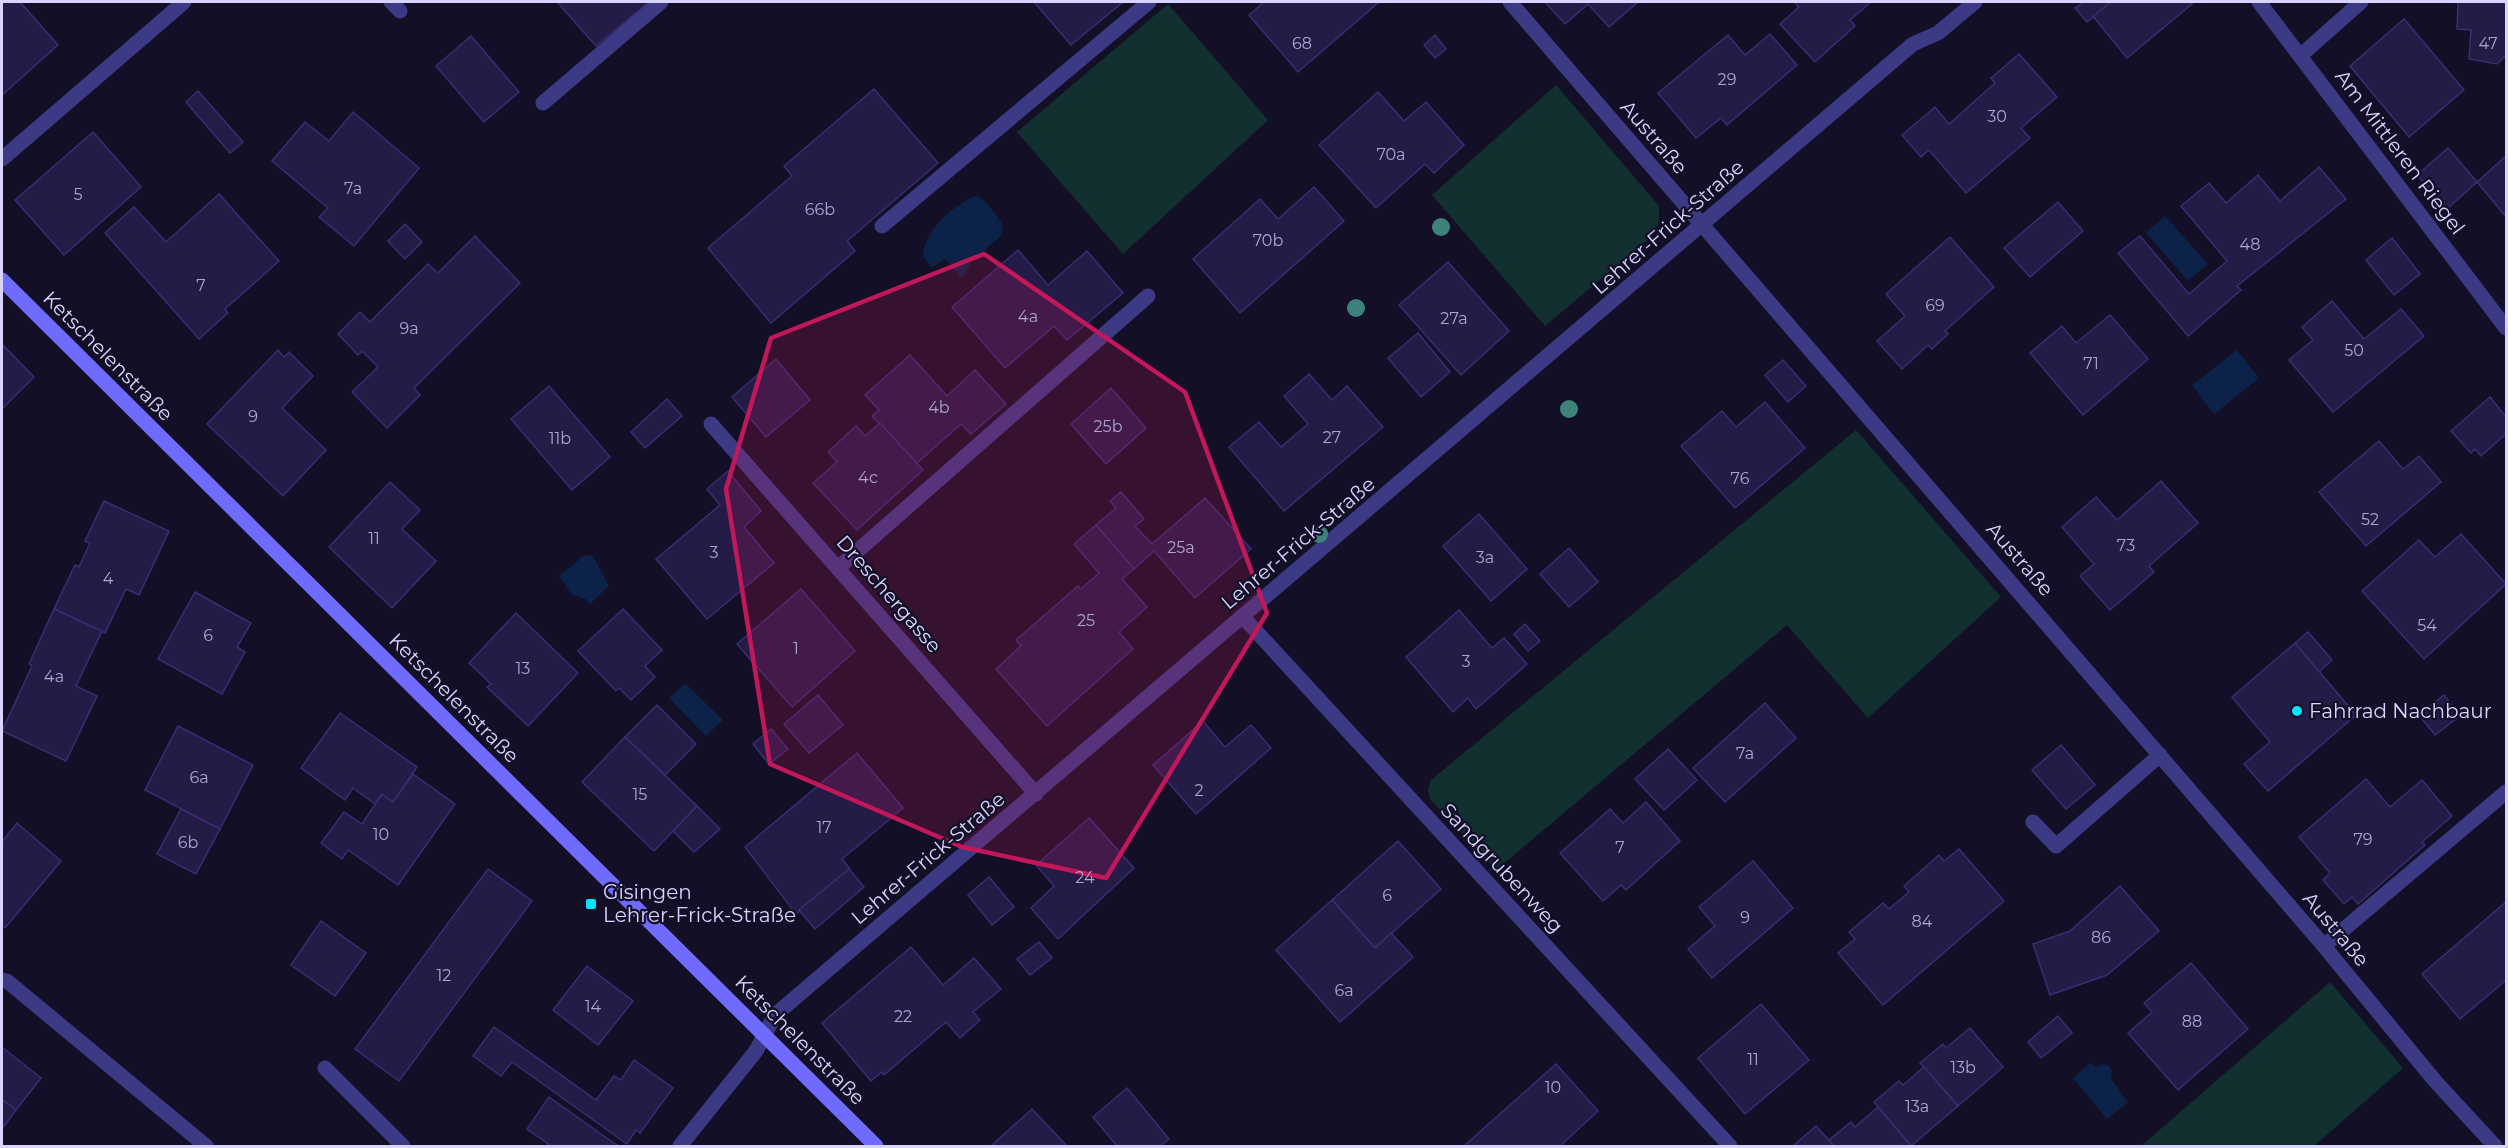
<svg xmlns="http://www.w3.org/2000/svg" width="2508" height="1148" font-family="Montserrat,sans-serif">
	<rect width="100%" height="100%" fill="#130f26"/>
	<g fill="#12302f">
		<polygon points="1168,4 1268,120 1123,254 1017,132"/>
		<polygon points="1556,85 1659,206 1659,222 1651,237 1545,326 1432,195"/>
		<polygon points="1856,430 2001,597 1868,718 1787,625 1496,870 1430,799 1428,790 1431,780"/>
		<polygon points="2330,982 2403,1068 2314,1146 2141,1146"/>
	</g>
	<g fill="#0c2248">
		<path d="M976 196 987 203 1003 225 1001 236 972 261 962 279 945 259 932 268 923 256C924 232 953 204 976 196Z"/>
		<polygon points="2165,216 2208,264 2188,281 2146,233"/>
		<polygon points="2237,350 2259,378 2214,414 2192,385"/>
		<polygon points="585,555 593,556 609,586 590,604 586,599 572,595 559,576"/>
		<polygon points="685,683 723,720 706,736 669,698"/>
		<polygon points="2090,1063 2096,1067 2101,1064 2107,1065 2112,1070 2111,1079 2128,1102 2107,1119 2073,1078"/>
	</g>
	<g fill="#241b47" stroke="#3b2d73" stroke-width="1.5">
		<polygon points="2,2 20,2 58,45 2,95"/>
		<polygon points="557,2 649,2 596,46"/>
		<polygon points="1034,2 1123,2 1071,45"/>
		<polygon points="1264,2 1379,2 1298,72 1249,15"/>
		<polygon points="1545,2 1638,2 1609,27 1588,4 1565,24"/>
		<polygon points="1794,2 1871,2 1850,20 1855,26 1815,62 1780,24 1799,7"/>
		<polygon points="2084,2 2111,2 2087,22 2075,8"/>
		<polygon points="2111,2 2190,2 2192,4 2127,58 2093,16"/>
		<polygon points="2458,2 2506,2 2506,55 2497,64 2469,59 2471,30 2457,29"/>
		<polygon points="2404,19 2464,90 2409,137 2350,66"/>
		<polygon points="1770,34 1797,65 1727,125 1721,118 1696,138 1658,93 1728,35 1745,55"/>
		<polygon points="1435,35 1446,49 1435,58 1424,45"/>
		<polygon points="471,36 519,92 484,122 436,66"/>
		<polygon points="2019,54 2057,97 2021,128 2030,138 1966,193 1929,150 1921,157 1902,135 1935,107 1949,124 1995,83 1991,78"/>
		<polygon points="874,89 938,163 847,241 855,251 771,323 708,248 792,176 784,166"/>
		<polygon points="198,91 243,142 230,153 186,102"/>
		<polygon points="1378,92 1404,121 1426,102 1464,145 1434,173 1425,164 1376,208 1319,145"/>
		<polygon points="353,112 419,168 354,246 319,217 328,208 272,161 305,122 329,141"/>
		<polygon points="93,132 141,187 64,255 15,200"/>
		<polygon points="2448,148 2477,182 2447,209 2417,175"/>
		<polygon points="2506,156 2506,217 2477,182"/>
		<polygon points="2319,167 2346,199 2237,286 2241,290 2188,336 2118,253 2140,236 2189,294 2227,261 2181,206 2209,183 2226,203 2258,175 2280,201"/>
		<polygon points="1314,187 1344,221 1240,313 1193,259 1260,199 1278,219"/>
		<polygon points="219,194 279,261 225,309 228,313 199,339 105,233 134,207 166,242"/>
		<polygon points="2058,202 2083,231 2030,277 2004,248"/>
		<polygon points="405,224 422,242 405,259 388,241"/>
		<polygon points="475,236 520,283 414,388 420,395 387,428 352,392 378,367 362,351 358,355 338,334 360,312 370,322 428,264 438,273"/>
		<polygon points="1950,237 1994,287 1945,331 1948,334 1932,349 1928,345 1902,369 1877,341 1905,316 1886,294"/>
		<polygon points="2392,238 2420,274 2394,295 2366,260"/>
		<polygon points="1018,250 1048,285 1087,251 1123,293 1067,340 1054,326 1005,368 952,307"/>
		<polygon points="1448,262 1509,331 1461,375 1399,305"/>
		<polygon points="2332,301 2364,339 2401,309 2424,336 2333,412 2289,360 2313,340 2302,327"/>
		<polygon points="2110,315 2148,359 2083,415 2030,353 2062,326 2076,343"/>
		<polygon points="1418,333 1450,372 1421,397 1388,358"/>
		<polygon points="2,344 34,377 2,409"/>
		<polygon points="278,350 284,357 289,352 313,376 282,408 326,450 283,496 207,424"/>
		<polygon points="910,355 947,396 975,370 1006,404 971,434 961,424 917,463 872,416 879,410 865,395"/>
		<polygon points="776,359 810,400 766,437 732,397"/>
		<polygon points="1783,360 1806,386 1788,402 1765,375"/>
		<polygon points="1309,374 1332,400 1347,386 1383,427 1284,511 1229,447 1259,422 1281,447 1308,424 1284,396"/>
		<polygon points="549,386 610,457 572,490 511,419"/>
		<polygon points="1111,388 1146,428 1106,464 1071,424"/>
		<polygon points="2490,397 2506,417 2506,434 2481,456 2475,449 2471,453 2451,431"/>
		<polygon points="667,399 682,416 645,448 631,432"/>
		<polygon points="1765,402 1805,448 1735,508 1681,446 1722,411 1736,427"/>
		<polygon points="880,423 923,470 857,530 813,483 837,462 828,452 856,426 865,436"/>
		<polygon points="2379,441 2403,469 2419,456 2441,482 2366,546 2319,492"/>
		<polygon points="728,471 761,511 744,527 774,563 707,619 656,559 720,505 707,489"/>
		<polygon points="2161,481 2198,523 2149,566 2154,572 2110,610 2080,576 2094,564 2062,527 2096,497 2117,520"/>
		<polygon points="390,482 420,510 402,529 436,561 392,608 329,547"/>
		<polygon points="1121,492 1144,519 1135,526 1152,544 1205,498 1251,549 1195,598 1154,551 1134,569 1096,525 1116,508 1110,501"/>
		<polygon points="104,501 169,531 139,595 126,589 105,633 54,609 75,565 79,567 90,543 85,541"/>
		<polygon points="1479,514 1527,569 1491,601 1443,546"/>
		<polygon points="1096,525 1134,569 1122,579 1147,607 1119,632 1133,649 1047,726 996,669 1021,646 1016,640 1078,586 1081,589 1099,573 1074,544"/>
		<polygon points="2461,534 2506,584 2424,659 2362,591 2419,540 2435,557"/>
		<polygon points="1569,548 1598,582 1569,607 1540,574"/>
		<polygon points="801,589 855,651 792,707 737,644"/>
		<polygon points="195,592 251,623 237,647 245,652 222,694 158,659"/>
		<polygon points="54,609 102,631 76,686 97,696 66,761 2,731 32,666 29,664"/>
		<polygon points="623,609 662,650 645,666 655,677 631,700 619,688 616,691 578,651"/>
		<polygon points="1459,610 1492,648 1504,638 1527,664 1476,709 1468,698 1453,712 1406,657"/>
		<polygon points="516,613 578,673 528,726 487,687 491,684 469,663"/>
		<polygon points="1525,624 1540,641 1528,651 1514,634"/>
		<polygon points="2308,632 2332,660 2319,672 2295,643"/>
		<polygon points="2295,643 2356,715 2268,791 2244,764 2270,742 2232,697"/>
		<polygon points="818,695 843,725 809,753 784,724"/>
		<polygon points="2444,695 2460,716 2435,735 2419,715"/>
		<polygon points="1765,703 1796,738 1725,802 1693,768"/>
		<polygon points="657,705 696,744 665,775 625,737"/>
		<polygon points="340,713 417,767 393,802 382,794 375,804 353,788 345,800 301,768"/>
		<polygon points="1203,721 1225,747 1251,725 1271,748 1196,814 1153,765"/>
		<polygon points="178,726 253,765 220,829 145,790"/>
		<polygon points="771,729 788,749 769,764 753,744"/>
		<polygon points="625,737 697,806 654,851 582,782"/>
		<polygon points="2061,745 2095,785 2066,809 2032,770"/>
		<polygon points="1668,749 1697,780 1664,810 1635,779"/>
		<polygon points="857,753 903,808 842,859 850,869 796,914 745,847"/>
		<polygon points="413,774 455,804 398,885 348,850 342,859 321,843 344,812 362,824 382,794 393,802"/>
		<polygon points="2366,779 2390,807 2422,780 2452,816 2422,842 2425,845 2358,904 2352,897 2344,904 2323,880 2330,873 2299,837"/>
		<polygon points="1646,802 1680,841 1626,890 1621,885 1603,901 1560,853 1610,809 1623,823"/>
		<polygon points="697,806 720,829 694,852 673,831"/>
		<polygon points="181,809 220,829 196,874 157,854"/>
		<polygon points="1089,818 1134,868 1058,939 1031,908 1054,886 1036,865"/>
		<polygon points="17,823 61,861 5,928 2,925 2,842"/>
		<polygon points="1398,841 1441,889 1375,948 1332,900"/>
		<polygon points="1959,849 2004,901 1883,1005 1838,953 1855,939 1849,932 1883,903 1889,909 1909,892 1904,886 1939,855 1944,861"/>
		<polygon points="1753,861 1793,908 1712,978 1688,949 1715,926 1699,907"/>
		<polygon points="488,869 532,901 399,1081 355,1049"/>
		<polygon points="849,869 864,887 815,929 799,910"/>
		<polygon points="989,877 1014,907 992,925 968,895"/>
		<polygon points="2120,886 2159,931 2107,975 2050,995 2033,944 2070,931"/>
		<polygon points="1332,900 1375,948 1391,933 1413,957 1340,1022 1276,950"/>
		<polygon points="2506,902 2506,980 2460,1019 2422,974"/>
		<polygon points="321,921 366,953 335,996 291,965"/>
		<polygon points="1039,942 1052,958 1030,975 1017,959"/>
		<polygon points="911,947 943,985 974,958 1001,989 973,1012 980,1020 960,1038 946,1022 884,1075 882,1072 871,1081 822,1023"/>
		<polygon points="2191,963 2248,1029 2178,1090 2128,1033 2152,1012 2144,1003"/>
		<polygon points="587,966 633,1001 598,1045 553,1010"/>
		<polygon points="1761,1004 1809,1060 1745,1114 1698,1058"/>
		<polygon points="2058,1016 2072,1033 2041,1058 2028,1042"/>
		<polygon points="494,1027 596,1100 614,1076 621,1080 634,1060 673,1088 640,1133 636,1130 627,1144 512,1062 501,1076 473,1056"/>
		<polygon points="1970,1028 2003,1067 1958,1106 1920,1063 1943,1044 1946,1048"/>
		<polygon points="2,1047 41,1078 16,1110 2,1099"/>
		<polygon points="1556,1064 1598,1111 1560,1146 1464,1146"/>
		<polygon points="1924,1067 1958,1106 1911,1146 1874,1102 1899,1081 1903,1085"/>
		<polygon points="1127,1088 1169,1139 1160,1146 1117,1146 1093,1117"/>
		<polygon points="549,1097 618,1146 551,1146 527,1129"/>
		<polygon points="2,1099 16,1110 2,1129"/>
		<polygon points="1878,1107 1911,1146 1834,1146 1829,1140 1851,1122 1855,1127"/>
		<polygon points="1032,1109 1067,1146 991,1146"/>
		<polygon points="1816,1126 1834,1146 1793,1146"/>
	</g>
	<g fill="none" stroke-linecap="round" stroke-linejoin="round">
		<g stroke="#3d3a85" stroke-width="15">
			<polyline points="391,2 400,11"/>
			<polyline points="2300,56 2361,2"/>
			<polyline points="543,103 661,2"/>
			<polyline points="2,159 184,2"/>
			<polyline points="882,226 1149,2"/>
			<polyline points="838,568 1148,296"/>
			<polyline points="2033,822 2056,846 2160,755"/>
			<polyline points="2324,946 2506,792"/>
			<polyline points="2,980 7,981 206,1146"/>
			<polyline points="325,1068 403,1146"/>
		</g>
		<g stroke="#3d3a85" stroke-width="15">
			<polyline points="1510,2 2318,939 2435,1081 2495,1146"/>
			<polyline points="2259,2 2506,328"/>
			<polyline points="711,424 1036,794"/>
			<polyline points="1243,617 1730,1146"/>
			<polyline points="680,1146 756,1051 775,1015 1913,44 1938,33 1975,2"/>
		</g>
		<polyline stroke="#6f6bff" stroke-width="15" points="2,280 876,1146"/>
	</g>
	<g fill="#3d827b">
		<circle cx="1441" cy="227" r="9"/>
		<circle cx="1356" cy="308" r="9"/>
		<circle cx="1569" cy="409" r="9"/>
		<circle cx="1319" cy="534" r="9"/>
	</g>
	<path fill="#c2185b" fill-opacity="0.2" stroke="#c2185b" stroke-width="4.5" stroke-linejoin="round" d="M984 254 1185 392 1267 613 1106 878 962 847 770 764 726 489 771 338Z"/>
	<g fill="#00e5ff" stroke="#130f26" stroke-width="2">
		<circle cx="2297" cy="711" r="6"/>
		<rect x="585" y="898" width="12" height="12" rx="3"/>
	</g>
	<g text-anchor="middle" dominant-baseline="central" stroke-width="4.5" stroke-linejoin="round" paint-order="stroke">
		<g font-size="16" fill="#aca6d1">
			<text x="1302" y="43">68</text>
			<text x="2488" y="43">47</text>
			<text x="1727" y="79">29</text>
			<text x="1997" y="116">30</text>
			<text x="1391" y="154">70a</text>
			<text x="353" y="188">7a</text>
			<text x="78" y="194">5</text>
			<text x="820" y="209">66b</text>
			<text x="1268" y="240">70b</text>
			<text x="2250" y="244">48</text>
			<text x="201" y="285">7</text>
			<text x="1935" y="305">69</text>
			<text x="1028" y="316">4a</text>
			<text x="1454" y="318">27a</text>
			<text x="409" y="328">9a</text>
			<text x="2354" y="350">50</text>
			<text x="2091" y="363">71</text>
			<text x="939" y="407">4b</text>
			<text x="253" y="416">9</text>
			<text x="1108" y="426">25b</text>
			<text x="1332" y="437">27</text>
			<text x="560" y="438">11b</text>
			<text x="868" y="477">4c</text>
			<text x="1740" y="478">76</text>
			<text x="2370" y="519">52</text>
			<text x="374" y="538">11</text>
			<text x="2126" y="545">73</text>
			<text x="1181" y="547">25a</text>
			<text x="714" y="552">3</text>
			<text x="1485" y="557">3a</text>
			<text x="108" y="578">4</text>
			<text x="1086" y="620">25</text>
			<text x="2427" y="625">54</text>
			<text x="208" y="635">6</text>
			<text x="796" y="648">1</text>
			<text x="1466" y="661">3</text>
			<text x="523" y="668">13</text>
			<text x="54" y="676">4a</text>
			<text x="1745" y="753">7a</text>
			<text x="199" y="777">6a</text>
			<text x="1199" y="790">2</text>
			<text x="640" y="794">15</text>
			<text x="824" y="827">17</text>
			<text x="381" y="834">10</text>
			<text x="2363" y="839">79</text>
			<text x="188" y="842">6b</text>
			<text x="1620" y="847">7</text>
			<text x="1085" y="877">24</text>
			<text x="1387" y="895">6</text>
			<text x="1745" y="917">9</text>
			<text x="1922" y="921">84</text>
			<text x="2101" y="937">86</text>
			<text x="444" y="975">12</text>
			<text x="1344" y="990">6a</text>
			<text x="593" y="1006">14</text>
			<text x="903" y="1016">22</text>
			<text x="2192" y="1021">88</text>
			<text x="1753" y="1059">11</text>
			<text x="1963" y="1067">13b</text>
			<text x="1553" y="1087">10</text>
			<text x="1917" y="1106">13a</text>
		</g>
		<g font-size="20" fill="#d9d4ff" stroke="#130f26">
			<text transform="translate(1654 137) rotate(49)">Austraße</text>
			<text transform="translate(2400 152) rotate(53)">Am Mittleren Riegel</text>
			<text transform="translate(1668 227) rotate(-41)">Lehrer-Frick-Straße</text>
			<text transform="translate(108 356) rotate(45)">Ketschelenstraße</text>
			<text transform="translate(1298 543) rotate(-40)">Lehrer-Frick-Straße</text>
			<text transform="translate(2020 559) rotate(49)">Austraße</text>
			<text transform="translate(889 594) rotate(49)">Dreschergasse</text>
			<text transform="translate(454 698) rotate(45)">Ketschelenstraße</text>
			<text transform="translate(928 858) rotate(-40)">Lehrer-Frick-Straße</text>
			<text transform="translate(1502 868) rotate(47)">Sandgrubenweg</text>
			<text transform="translate(2336 929) rotate(50)">Austraße</text>
			<text transform="translate(800 1040) rotate(45)">Ketschelenstraße</text>
		</g>
		<g font-size="20" fill="#d9d4ff" stroke="#130f26" text-anchor="start">
			<text x="2309" y="711">Fahrrad Nachbaur</text>
			<text x="603" y="892">Gisingen<tspan x="603" dy="23">Lehrer-Frick-Straße</tspan></text>
		</g>
	</g>
	<rect width="2508" height="1148" fill="none" stroke="#d9d4ff" stroke-width="6"/>
</svg>
